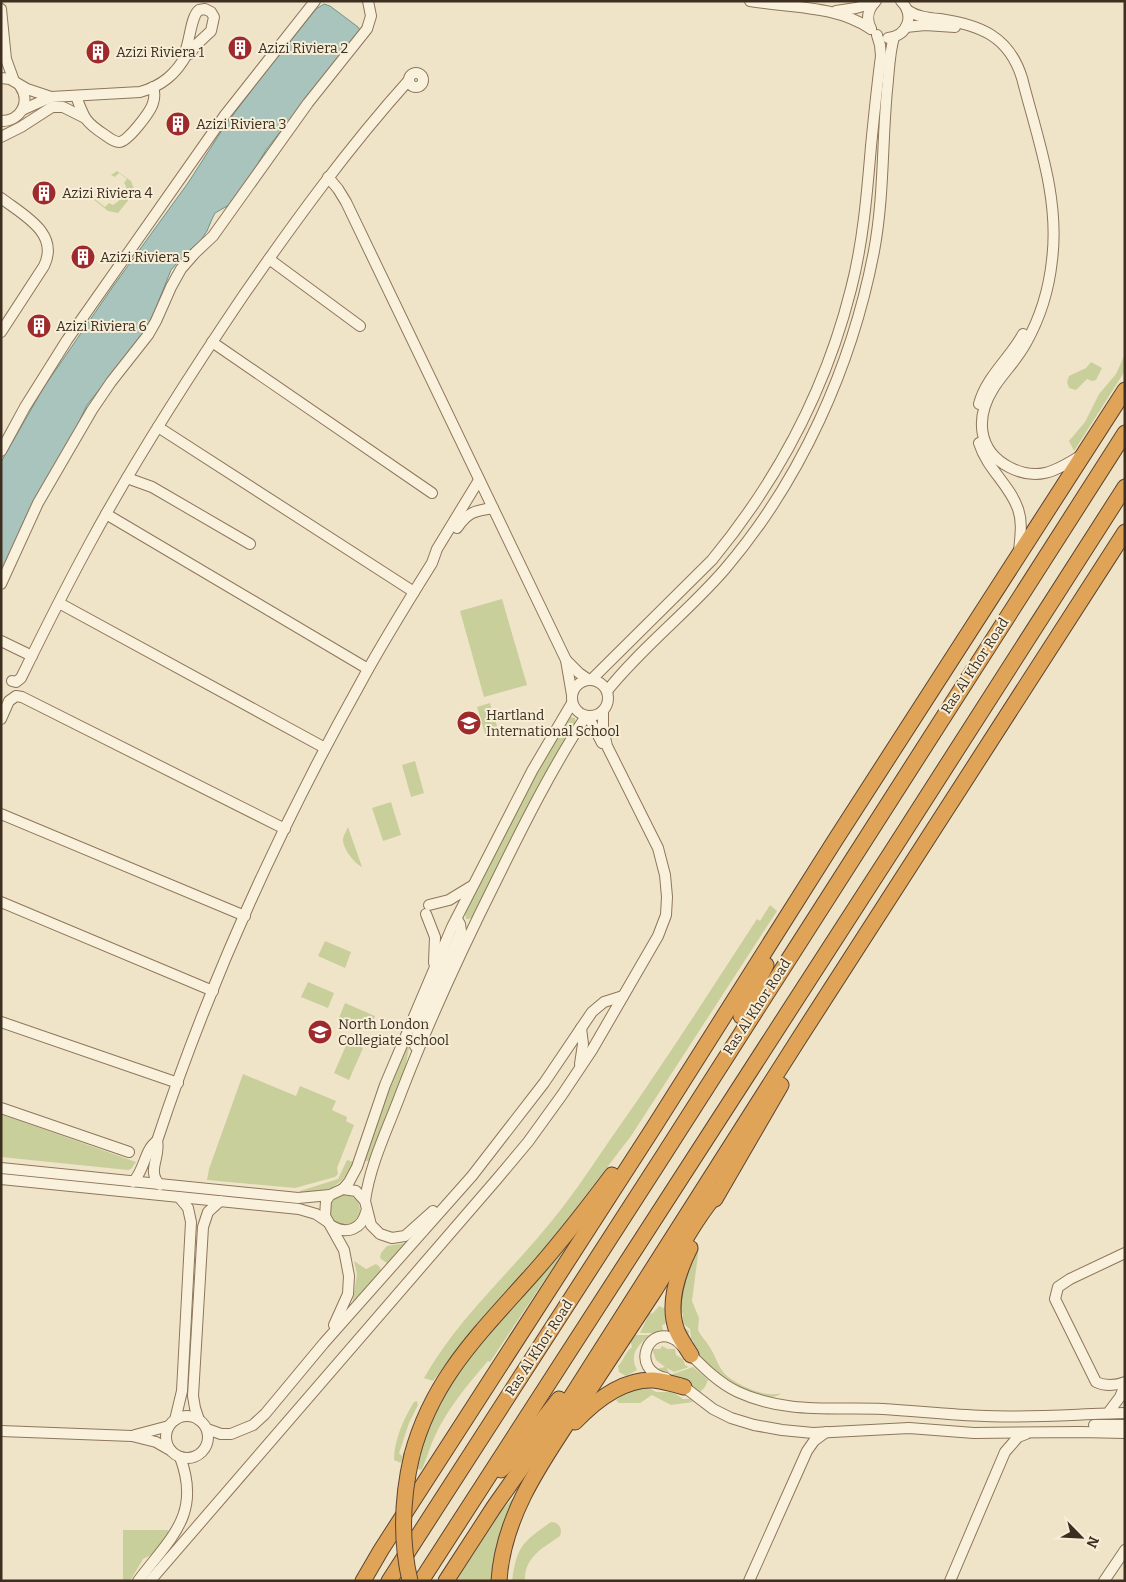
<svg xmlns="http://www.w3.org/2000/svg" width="1126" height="1582" font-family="Bitter,serif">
	<rect width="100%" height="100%" fill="#f0e4c8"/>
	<g fill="#c9cf9b">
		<path d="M117 171 131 181 135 192 118 213 108 211 93 199 97 194 99 196 96 200 105 207 109 203 113 205C119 202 127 193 126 186L124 183 127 179 119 173 115 177 111 175Z"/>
		<polygon points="1125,354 1125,371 1074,451 1069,441 1085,422 1099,394 1116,374"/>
		<polygon points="1091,362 1102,368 1096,380 1092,381 1087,379 1076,390 1069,388 1067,382 1069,376 1086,368"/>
		<polygon points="502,599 527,685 484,697 460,611"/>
		<polygon points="490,703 499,733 486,737 477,707"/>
		<path d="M570 717 575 718 576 723C539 786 504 850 473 917L469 919H466L465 913 535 776Z"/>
		<polygon points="415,761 424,793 411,797 402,765"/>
		<polygon points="391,802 401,835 383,841 372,808"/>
		<path d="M348 827 362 867C354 863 342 848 343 838 344 834 347 830 348 827Z"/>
		<path d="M770 905 777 911 631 1136 557 1233 471 1331 433 1381 424 1378C461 1313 517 1267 562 1208 583 1181 601 1152 621 1124 668 1057 712 988 757 919L760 921Z"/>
		<polygon points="325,941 351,952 345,968 318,956"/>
		<polygon points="454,942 410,1043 405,1069 371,1162 363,1160 403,1048"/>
		<polygon points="308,982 334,993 328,1008 301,997"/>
		<polygon points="345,1003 375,1016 369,1031 339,1018"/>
		<polygon points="348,1041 363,1048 349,1080 334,1073"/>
		<polygon points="243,1074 296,1096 300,1086 336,1101 332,1110 347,1117 346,1121 354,1125 337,1168 338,1174 335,1177 295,1188 207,1180 209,1169"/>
		<polygon points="1,1114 136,1162 131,1169 128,1170 1,1157"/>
		<path d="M347 1160 354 1162C339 1191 328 1190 298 1195L300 1191 338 1179Z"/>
		<circle cx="345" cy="1210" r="15"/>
		<polygon points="406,1243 406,1245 388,1264 380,1258 381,1253 387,1246"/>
		<path d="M699 1247 692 1301 699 1318 698 1330C701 1336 705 1340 709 1346 715 1354 717 1365 724 1373 734 1384 767 1399 781 1393 763 1413 683 1353 682 1326L689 1331 688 1338 693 1343 694 1342 691 1339 690 1329 682 1323 683 1315 680 1306 686 1276Z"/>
		<path d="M566 1248 490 1362 488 1361C468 1384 447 1409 434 1438 430 1447 427 1457 423 1467L421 1470 418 1469 416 1466 425 1435 451 1380 489 1332Z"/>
		<polygon points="354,1261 366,1269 376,1264 380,1267 381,1272 352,1306 357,1274"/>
		<polygon points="659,1306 666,1309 665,1324 662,1325 663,1331 654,1333 640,1333 649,1314 653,1313"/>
		<path d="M632 1335H650C638 1345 629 1354 637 1370L626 1376 619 1372 618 1366C624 1360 625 1352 632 1347L630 1339Z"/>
		<polygon points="662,1346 668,1349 675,1349 676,1355 683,1359 685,1365 689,1367 674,1372 667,1368 670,1375 693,1367 708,1380 705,1387 698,1394 656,1369 665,1367 656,1360 652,1349 660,1349"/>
		<polygon points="637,1387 651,1389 656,1392 673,1392 683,1399 690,1399 693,1402 671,1405 652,1395 640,1403 619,1403 616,1400"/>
		<path d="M417 1401 418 1405 409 1423 399 1453 403 1457 401 1463 394 1460C394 1440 404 1418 414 1402Z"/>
		<polygon points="512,1499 515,1501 495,1581 456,1581 503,1509"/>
		<path d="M551 1522C559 1522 563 1529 560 1536 543 1548 524 1557 525 1581H512C517 1545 523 1542 551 1522Z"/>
		<polygon points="123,1530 168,1530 168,1536 153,1554 143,1559 130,1581 123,1581"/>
	</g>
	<polygon fill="#a9c4bc" stroke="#6f938a" points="324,4 330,6 358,27 360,30 266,150 248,180 229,205 215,213 212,219 207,231 201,240 183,256 171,270 153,315 140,338 87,405 73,434 35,498 21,527 1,579 1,462 44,387 114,285 188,183 224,127 263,75 316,9"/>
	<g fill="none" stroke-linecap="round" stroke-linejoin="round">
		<defs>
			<g id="minor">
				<path d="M750 1C791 8 835 5 871 29"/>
				<polyline points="1,9 6,59 14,81"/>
				<path d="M205 9 211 12 214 17 211 31 196 45 190 54H187L185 52C190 40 191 16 199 10Z"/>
				<path d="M907 10C917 17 928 18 940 19 980 25 1009 36 1022 78 1037 137 1060 198 1052 260 1049 289 1040 318 1026 343 1017 360 1003 373 993 389 975 418 978 451 1009 467 1037 482 1056 471 1080 456"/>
				<polyline points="836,11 856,8 874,3"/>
				<polyline points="906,27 925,25 955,27"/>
				<path d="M871 29C866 19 867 10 876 1"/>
				<path d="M888 38C908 36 915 15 901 1"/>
				<circle cx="416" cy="80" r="7"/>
				<path d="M1 78 10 79 27 89 51 97 140 92C162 86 176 74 187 54"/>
				<path d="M76 96C84 118 85 122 105 135 109 138 114 142 119 142 127 143 151 111 153 103 155 97 155 93 153 87"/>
				<polyline points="22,110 51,97"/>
				<path d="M1 121C21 121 31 102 20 86"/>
				<polyline points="1,137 21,127 52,107 63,107 85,118"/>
				<polyline points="328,177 338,189 346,202 566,660 572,695"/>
				<path d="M1 198C23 215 60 233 44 266L1 332"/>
				<polyline points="269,259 360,326"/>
				<polyline points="212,342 432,493"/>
				<path d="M979 404C986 377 1010 358 1023 334"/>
				<polyline points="158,427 414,592"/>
				<path d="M979 443C987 469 1010 485 1018 509 1023 523 1020 538 1019 552"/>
				<polyline points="1,451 25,407 67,340 225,115 315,1"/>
				<polyline points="127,478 152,487 250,544"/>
				<polyline points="106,514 368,669"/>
				<path d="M457 528C468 512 474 511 493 508"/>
				<polyline points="1,584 38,503 92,410 111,382 148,335 156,321 171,287 181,269 195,253 213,236 308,103 367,29 371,16 368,1"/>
				<polyline points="59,603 325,748"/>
				<polyline points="1,641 32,656"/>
				<polyline points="566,660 579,673 589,680"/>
				<circle cx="590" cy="698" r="18"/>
				<path d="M591 680 712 560C777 481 826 389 851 289 863 243 867 194 871 146 874 116 877 86 881 56L880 45 877 35"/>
				<path d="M12 681 16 682 21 678C43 633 66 587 90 543 136 458 189 376 243 296 295 221 348 148 409 80"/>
				<path d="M607 691C642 647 688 612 725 569 801 480 852 366 874 251 884 198 882 144 887 90 889 73 889 54 894 37"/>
				<polyline points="588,716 602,743"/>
				<polyline points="1,719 9,701 16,696 22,697 285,829"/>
				<polyline points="1,814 245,916"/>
				<polyline points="1,902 213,991"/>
				<polyline points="429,905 449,900 472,886"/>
				<polyline points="426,914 435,937 434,963"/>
				<polyline points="1,1022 178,1083"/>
				<polyline points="415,1046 419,1027 461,931 460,924 457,919"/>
				<polyline points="580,1064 583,1044 581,1028"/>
				<polyline points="1,1108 129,1152"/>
				<polyline points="1,1168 298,1198 330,1195"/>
				<polyline points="1,1179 299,1209 316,1214 328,1222"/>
				<path d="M133 1182C145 1170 144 1150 157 1141"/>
				<path d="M160 1185C146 1171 161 1157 157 1141 209 983 279 829 360 684 382 643 407 603 432 563L437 549 479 480"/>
				<polyline points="343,1189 349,1182 357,1167 385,1085 452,927 532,771 572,703"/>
				<path d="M365 1201C370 1164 388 1128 401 1093 429 1020 462 949 497 879 524 824 552 768 586 716"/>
				<path d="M332 1226C347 1235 362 1229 366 1212"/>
				<path d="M1125 1253 1070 1279 1058 1287 1055 1299 1096 1382C1104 1386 1116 1386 1125 1382"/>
				<polyline points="334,1325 348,1294 349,1276 344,1250 325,1216 326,1201 330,1195 343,1189 356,1191 365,1201 371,1225 380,1234 392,1238 405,1236 433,1211"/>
				<path d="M666 1378C628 1370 649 1321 677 1341 696 1359 714 1381 738 1392 786 1414 832 1407 883 1409 917 1411 951 1415 985 1416 1031 1418 1078 1414 1125 1413"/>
				<polyline points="679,1383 713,1409 731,1418 754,1425 782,1430 813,1433 909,1428 974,1433 1080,1432 1125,1433"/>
				<polyline points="1108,1413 1120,1397 1125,1385"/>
				<circle cx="187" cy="1437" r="21"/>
				<polyline points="175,1420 182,1391 191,1222 188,1208 179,1197"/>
				<polyline points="199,1420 195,1408 193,1396 203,1227 208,1212 220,1201"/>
				<polyline points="1094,1425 1125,1425"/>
				<polyline points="207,1429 221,1434 231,1434 253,1425 265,1414 324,1343 472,1176 544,1083 592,1012 604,1002 623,996"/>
				<polyline points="1,1431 132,1436 156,1442 170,1450"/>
				<polyline points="135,1435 169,1426"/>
				<path d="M138 1581C170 1538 202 1515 180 1457"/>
				<polyline points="150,1581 497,1179 528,1142 562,1095 592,1050 658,936 666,915 667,897 665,875 658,848 607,746 603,729 603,711"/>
				<polyline points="749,1581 807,1451 814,1441 826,1432"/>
				<polyline points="950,1581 1005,1452 1018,1437 1026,1434"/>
				<polyline points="1104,1581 1125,1550"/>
			</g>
			<g id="highway">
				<polyline points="741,1016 766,965"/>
				<polyline points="715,1199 781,1085"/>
				<path d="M690 1248C678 1272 667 1305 677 1331 681 1340 686 1347 691 1355"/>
				<path d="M575 1422C595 1401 623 1379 653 1380 664 1381 674 1384 684 1387"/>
				<path d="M412 1455C432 1380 478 1335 528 1279 558 1246 585 1211 612 1175"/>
				<polyline points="501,1470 511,1460 559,1399"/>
				<polyline points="363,1581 381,1550 654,1127 834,842 1125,390"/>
				<polyline points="389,1581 663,1156 1125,433"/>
				<polyline points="421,1581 894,848 1125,487"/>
				<polyline points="446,1581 494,1507 566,1405 800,1037 1125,532"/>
				<path d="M499 1581C503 1515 543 1460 578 1407 602 1370 627 1333 651 1296 674 1261 692 1222 719 1191"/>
			</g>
		</defs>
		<use href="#minor" stroke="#8d765c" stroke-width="12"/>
		<use href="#highway" stroke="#5b4430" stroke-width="17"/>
		<use href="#minor" stroke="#faf1dc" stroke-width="10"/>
		<use href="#highway" stroke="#e0a458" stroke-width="15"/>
		<defs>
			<path id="highway-bridge" d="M410 1581C400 1538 402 1497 412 1455"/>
		</defs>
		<use href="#highway-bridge" stroke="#5b4430" stroke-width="17" stroke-linecap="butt"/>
		<use href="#highway-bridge" stroke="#e0a458" stroke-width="15"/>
	</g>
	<defs>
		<symbol id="building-disc" viewBox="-11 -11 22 22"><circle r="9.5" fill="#9e2a2b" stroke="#f7eed8"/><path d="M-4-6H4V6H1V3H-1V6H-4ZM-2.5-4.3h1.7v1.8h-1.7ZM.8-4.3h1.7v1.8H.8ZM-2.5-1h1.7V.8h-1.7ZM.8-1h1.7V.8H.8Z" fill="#fff"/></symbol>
		<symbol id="school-disc" viewBox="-11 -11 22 22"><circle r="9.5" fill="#9e2a2b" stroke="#f7eed8"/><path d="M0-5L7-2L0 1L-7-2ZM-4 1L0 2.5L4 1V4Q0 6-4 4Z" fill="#fff"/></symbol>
	</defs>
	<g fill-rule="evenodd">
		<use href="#building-disc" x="226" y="34" width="28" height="28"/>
		<use href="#building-disc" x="84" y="38" width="28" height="28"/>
		<use href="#building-disc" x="164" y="110" width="28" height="28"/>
		<use href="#building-disc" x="30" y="179" width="28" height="28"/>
		<use href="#building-disc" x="69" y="243" width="28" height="28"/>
		<use href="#building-disc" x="25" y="312" width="28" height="28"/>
		<use href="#school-disc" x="455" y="709" width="28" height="28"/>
		<use href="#school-disc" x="306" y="1018" width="28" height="28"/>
	</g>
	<g text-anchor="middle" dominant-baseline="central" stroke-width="4" stroke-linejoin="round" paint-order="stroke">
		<g font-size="14" fill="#3d2e20" stroke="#f7eed8" text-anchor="start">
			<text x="258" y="48">Azizi Riviera 2</text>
			<text x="116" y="52">Azizi Riviera 1</text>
			<text x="196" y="124">Azizi Riviera 3</text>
			<text x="62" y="193">Azizi Riviera 4</text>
			<text x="100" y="257">Azizi Riviera 5</text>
			<text x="56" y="326">Azizi Riviera 6</text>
			<text x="486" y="715">Hartland<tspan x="486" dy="16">International School</tspan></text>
			<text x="338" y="1024">North London<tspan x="338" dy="16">Collegiate School</tspan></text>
		</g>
		<g font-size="14" fill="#3d2e20" stroke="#f7eed8">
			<text transform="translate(975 666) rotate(-57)">Ras Al Khor Road</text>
			<text transform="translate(757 1007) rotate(-57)">Ras Al Khor Road</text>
			<text transform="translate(539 1348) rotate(-57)">Ras Al Khor Road</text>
		</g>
	</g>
	<rect width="1126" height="1582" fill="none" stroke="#3d2e20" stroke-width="5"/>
	<g transform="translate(1081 1537) rotate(114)" stroke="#f7eed8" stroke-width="4" paint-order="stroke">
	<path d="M0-4L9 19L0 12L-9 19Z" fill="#3d2e20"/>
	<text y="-8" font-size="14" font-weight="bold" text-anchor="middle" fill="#3d2e20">N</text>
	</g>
</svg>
